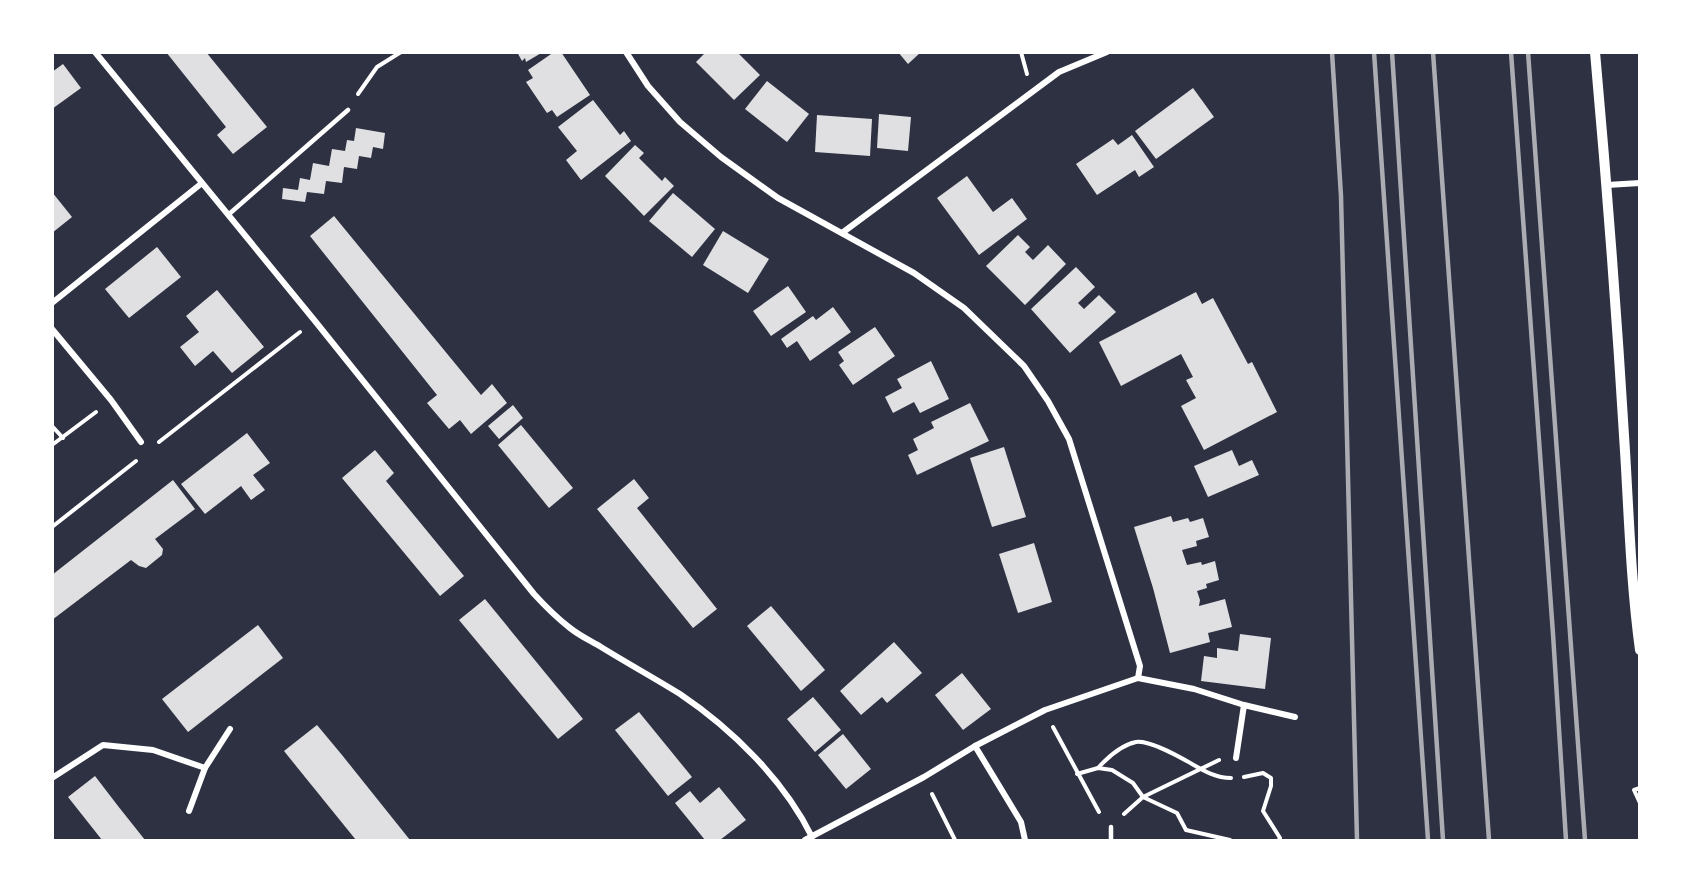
<svg xmlns="http://www.w3.org/2000/svg" width="1692" height="893" font-family="Mulish,sans-serif">
	<rect width="100%" height="100%" fill="#2d3142"/>
	<g fill="#e0e0e3">
		<polygon points="166,52 206,52 267,127 233,154 217,135 226,127"/>
		<polygon points="517,52 543,52 526,62 525,58 522,61"/>
		<polygon points="554,52 561,52 590,95 557,117 552,110 547,113 526,82 533,78 528,70"/>
		<polygon points="706,52 737,52 760,75 734,100 696,62"/>
		<polygon points="898,52 921,52 908,64"/>
		<polygon points="63,64 81,88 52,109 52,72"/>
		<polygon points="767,81 809,114 787,142 745,109"/>
		<polygon points="1193,88 1214,117 1156,159 1135,131"/>
		<polygon points="593,100 620,135 624,131 631,141 581,180 566,160 577,151 558,127"/>
		<polygon points="879,114 911,117 908,151 877,148"/>
		<polygon points="817,115 872,119 870,156 815,152"/>
		<polygon points="356,128 385,133 383,149 373,147 371,158 359,156 357,169 344,167 342,183 326,181 324,194 307,192 305,202 282,199 283,188 298,190 300,178 310,180 313,163 329,166 332,149 345,151 347,140 354,141"/>
		<polygon points="1132,135 1154,167 1139,177 1135,170 1097,195 1076,164 1113,139 1118,145"/>
		<polygon points="635,145 644,153 639,158 662,181 665,177 674,186 644,216 605,176"/>
		<polygon points="967,176 993,212 1012,198 1027,219 979,255 937,198"/>
		<polygon points="52,192 72,217 52,233"/>
		<polygon points="673,193 715,229 692,257 649,221"/>
		<polygon points="334,216 481,395 492,384 507,403 471,434 460,420 449,429 427,403 437,395 310,236"/>
		<polygon points="723,231 769,259 748,293 703,265"/>
		<polygon points="1018,235 1030,247 1025,252 1033,260 1048,245 1066,264 1025,305 986,266"/>
		<polygon points="157,247 181,277 129,318 105,289"/>
		<polygon points="1076,267 1095,287 1078,303 1084,309 1099,295 1116,312 1070,353 1031,309"/>
		<polygon points="788,286 806,312 771,336 753,311"/>
		<polygon points="217,290 264,347 232,373 213,351 195,366 180,347 199,332 186,316"/>
		<polygon points="1196,292 1202,304 1213,298 1248,364 1252,362 1277,412 1204,450 1181,406 1196,398 1186,380 1193,377 1181,354 1121,386 1099,342"/>
		<polygon points="833,307 851,332 810,361 797,341 787,348 781,339 813,316 816,320"/>
		<polygon points="875,327 895,356 853,385 839,365 844,361 838,352"/>
		<polygon points="931,361 949,399 920,413 914,402 893,413 885,397 902,388 897,379"/>
		<polygon points="970,403 989,441 917,475 908,455 918,450 913,439 934,428 931,422"/>
		<polygon points="513,405 523,418 499,439 488,426"/>
		<polygon points="521,425 573,488 549,508 498,445"/>
		<polygon points="247,433 270,463 253,475 265,490 251,500 241,486 205,514 181,484"/>
		<polygon points="1004,447 1026,517 992,527 970,458"/>
		<polygon points="375,450 394,473 386,481 464,576 440,596 342,478"/>
		<polygon points="1232,450 1239,466 1252,460 1259,475 1208,497 1194,466"/>
		<polygon points="634,479 649,498 637,508 717,609 693,628 597,509"/>
		<polygon points="173,480 195,509 155,539 163,549 162,555 146,568 139,566 131,560 52,620 52,575"/>
		<polygon points="1171,516 1173,522 1188,518 1190,522 1203,518 1209,537 1196,541 1197,546 1182,550 1187,565 1201,562 1202,565 1215,561 1219,580 1206,584 1207,588 1197,591 1200,600 1199,606 1225,599 1232,627 1208,633 1210,642 1170,653 1153,588 1134,527"/>
		<polygon points="1034,543 1052,602 1018,613 999,554"/>
		<polygon points="485,599 583,719 558,739 459,620"/>
		<polygon points="771,606 825,670 801,691 747,626"/>
		<polygon points="258,625 283,658 188,732 162,699"/>
		<polygon points="1240,634 1271,638 1265,689 1201,681 1204,656 1217,658 1217,648 1238,651"/>
		<polygon points="894,642 922,673 887,703 882,697 861,715 840,691"/>
		<polygon points="962,673 991,709 963,730 935,695"/>
		<polygon points="813,697 841,730 815,752 787,719"/>
		<polygon points="639,712 692,777 668,796 615,730"/>
		<polygon points="317,725 342,755 410,840 356,840 309,782 284,751"/>
		<polygon points="843,734 871,769 846,789 818,755"/>
		<polygon points="95,776 118,806 145,840 102,840 68,797"/>
		<polygon points="719,787 746,820 720,840 705,840 675,803 690,791 700,803"/>
	</g>
	<g fill="none" stroke-linecap="round" stroke-linejoin="round">
		<g stroke="#fff" stroke-width="4">
			<polyline points="1021,52 1027,74"/>
			<polyline points="358,94 377,67 401,52"/>
			<polyline points="52,426 63,438"/>
			<polyline points="159,442 300,332"/>
			<polyline points="52,445 96,412"/>
			<polyline points="52,527 136,461"/>
			<polyline points="1053,727 1099,812"/>
			<path d="M1098 768C1108 757 1121 745 1136 742 1149 740 1180 757 1192 764 1204 771 1216 778 1231 778"/>
			<polyline points="1077,774 1098,768 1112,770 1133,783 1143,797 1177,813 1186,830 1230,840"/>
			<polyline points="1244,777 1263,773 1271,778 1271,786 1263,811 1280,838 1279,840"/>
			<polyline points="1640,788 1634,790 1640,803"/>
			<polyline points="932,794 955,840"/>
			<polyline points="1124,814 1143,797 1219,760"/>
		</g>
		<g stroke="#fff" stroke-width="4.5">
			<polyline points="228,215 348,110"/>
			<polyline points="1111,827 1111,840"/>
		</g>
		<g stroke="#fff" stroke-width="6">
			<path d="M95 52 315 321 534 594C545 606 557 618 570 628 580 636 591 641 601 647 627 663 654 678 680 694 732 729 784 780 812 837"/>
			<polyline points="626,52 648,86 680,122 721,157 778,198 914,273 964,308 1024,366 1048,401 1069,439 1140,666 1138,678"/>
			<polyline points="1607,185 1640,183"/>
			<polyline points="842,233 1059,72 1107,52"/>
			<polyline points="52,303 202,183"/>
			<polyline points="52,329 111,400 141,442"/>
			<polyline points="1138,678 1194,689 1244,705 1295,717"/>
			<polyline points="975,746 1021,822 1025,840"/>
			<polyline points="1236,758 1244,705"/>
			<polyline points="52,778 103,745 153,750 205,768"/>
			<polyline points="189,811 205,768 230,729"/>
			<polyline points="805,840 924,777 975,746 1045,710 1138,678"/>
		</g>
		<path stroke="#fff" stroke-width="10" d="M1595 52C1607 185 1617 318 1625 451 1629 517 1631 584 1640 650"/>
		<g stroke="#abadb3" stroke-width="4.5">
			<polyline points="1332,52 1341,196 1357,840"/>
			<polyline points="1374,52 1428,840"/>
			<polyline points="1392,52 1443,840"/>
			<polyline points="1433,52 1489,840"/>
			<polyline points="1511,52 1553,634 1566,840"/>
			<polyline points="1528,52 1585,840"/>
		</g>
	</g>
	<rect width="1692" height="893" fill="none" stroke="#ffffff" stroke-width="108"/>
</svg>
